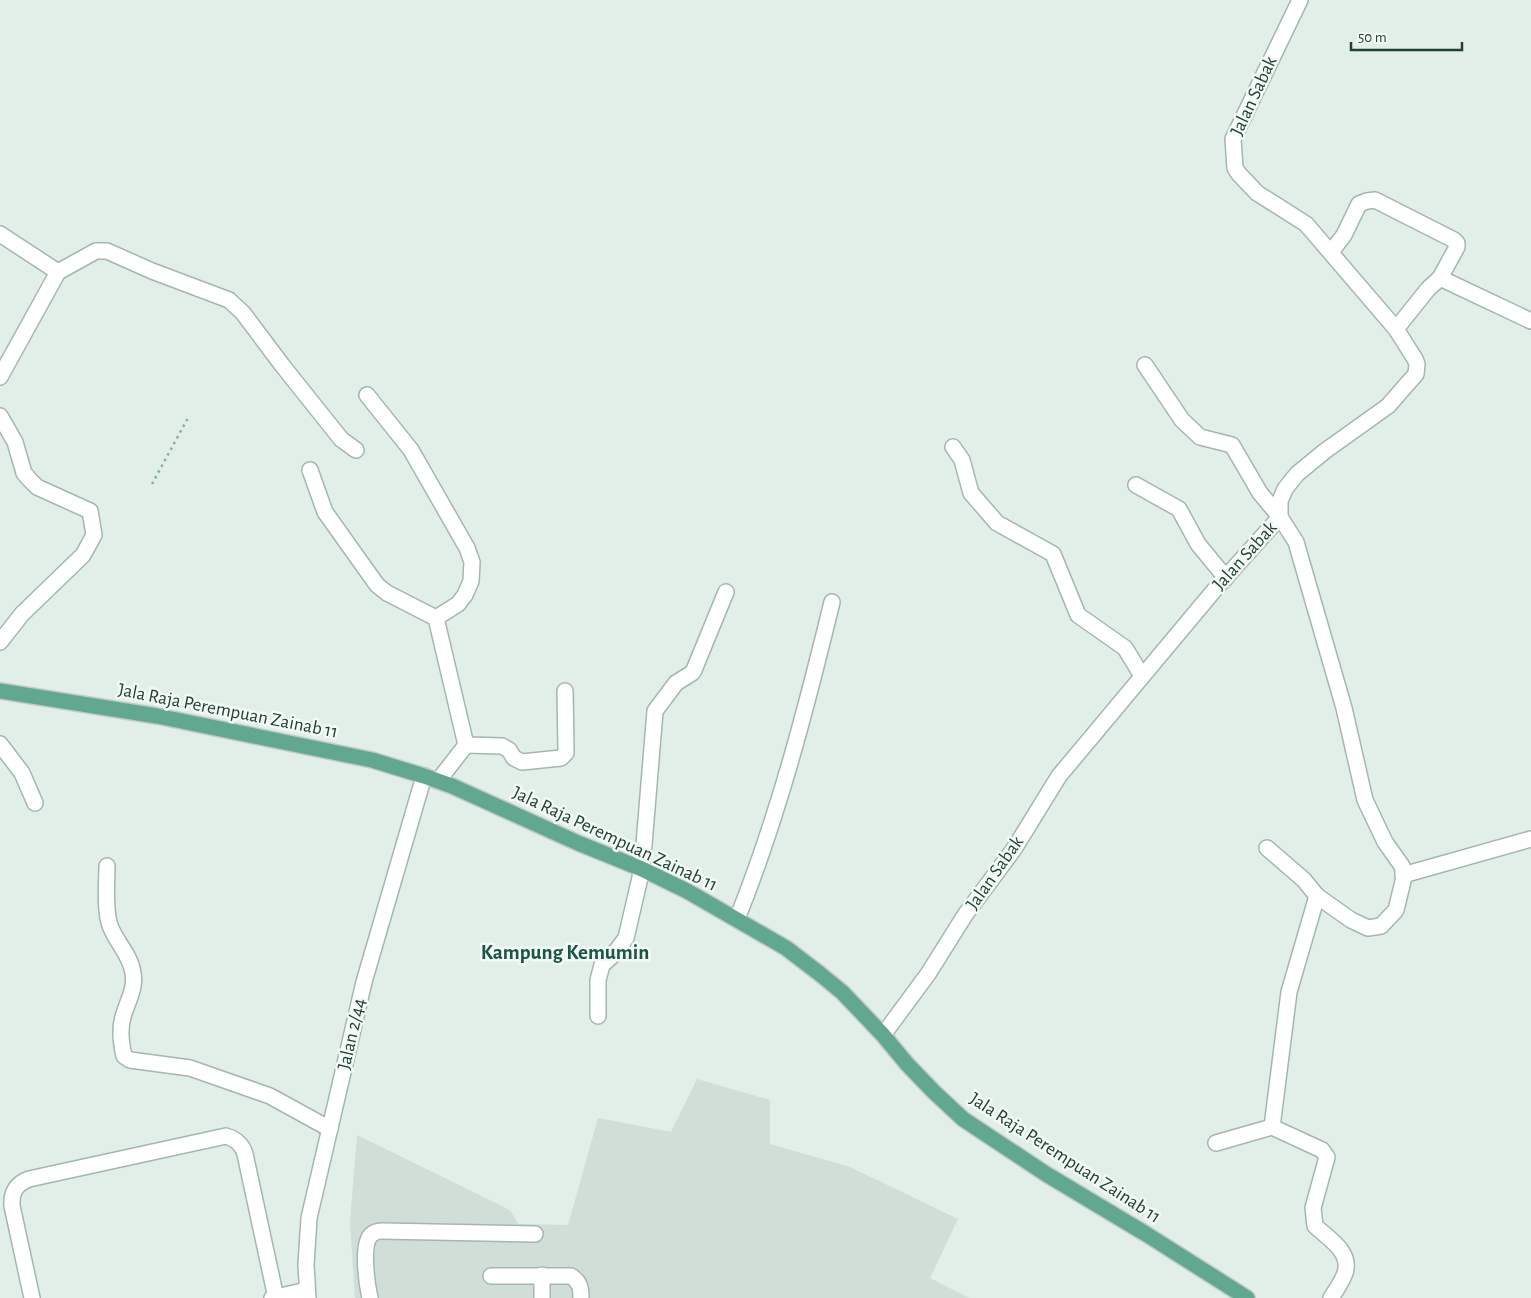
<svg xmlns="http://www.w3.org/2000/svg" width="1531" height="1298" font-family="'Alegreya Sans',sans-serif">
	<rect width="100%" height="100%" fill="#e2eee8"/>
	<polygon fill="#d0ded7" points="697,1079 770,1100 770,1144 850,1167 958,1219 930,1278 969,1298 355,1298 350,1223 357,1135 510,1210 518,1224 568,1225 598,1118 671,1132"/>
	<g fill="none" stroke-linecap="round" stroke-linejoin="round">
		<defs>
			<g id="minor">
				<polyline points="0,234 58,272"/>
				<polyline points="1331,252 1344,235 1359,204 1367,201 1375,200 1454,240 1457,243 1457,247 1440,278"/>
				<polyline points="1396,329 1428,289 1440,278 1531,321"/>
				<polyline points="1145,365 1182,420 1200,437 1232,445 1260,493 1280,517 1296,542 1344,708 1365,800 1385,842 1402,866 1404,877 1396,910 1381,926 1368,928 1351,920 1317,896 1304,880 1267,848"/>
				<polyline points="0,377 58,272 96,251 107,251 152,271 229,300 243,313 282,365 341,439 356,450"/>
				<polyline points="367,395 411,450 467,548 472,562 471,581 465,595 458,604 436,618"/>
				<polyline points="0,416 15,442 24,473 30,480 37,487 90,511 94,535 83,555 22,614 0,642"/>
				<polyline points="953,447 962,460 971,493 997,523 1053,554 1078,615 1125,648 1142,676"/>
				<polyline points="310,470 325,512 377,585 387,593 436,618 466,745 438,781"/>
				<polyline points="1136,485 1179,509 1198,544 1226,578"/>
				<polyline points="0,744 22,773 35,803"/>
				<polyline points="466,745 502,746 509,750 514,758 522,762 561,758 566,753 566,749 565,691"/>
				<path d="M107 866C107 882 104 913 111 928 117 943 131 956 133 973 136 989 127 1002 123 1017 119 1030 121 1043 124 1056L130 1060 190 1068 270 1096 330 1129"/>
				<polyline points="1403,875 1531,839"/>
				<path d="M737 919C778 817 806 709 832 602"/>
				<polyline points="598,1016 598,980 602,965 613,955 626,938 642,869 655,711 676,683 692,673 694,670 726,592"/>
				<polyline points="883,1035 928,974 965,915 1014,849 1059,776 1217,587 1280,517 1280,501 1285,489 1297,474 1325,451 1388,406 1416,374 1417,364 1415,359 1396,329 1306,224 1257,193 1239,174 1235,168 1233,139 1300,0"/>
				<polyline points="1272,1127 1289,992 1317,896"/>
				<path d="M1216 1143 1272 1127 1322 1150 1327 1157 1313 1208 1315 1226C1328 1238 1352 1252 1345 1273 1342 1282 1336 1290 1331 1298"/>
				<path d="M491 1276H571C580 1282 581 1288 581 1298"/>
				<path d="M32 1298 12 1206C11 1192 16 1184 29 1179L226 1136C236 1139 242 1144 245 1154L276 1298"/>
				<polyline points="272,1298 307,1290"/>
				<polyline points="308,1298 306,1265 309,1218 364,982 424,776"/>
				<path d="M370 1298C367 1285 361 1245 371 1235 374 1232 378 1231 382 1231L535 1234"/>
				<polyline points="542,1298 542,1275"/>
			</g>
			<polyline id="major" points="0,691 157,716 372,760 424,776 452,786 578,843 642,869 687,891 786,948 820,974 842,992 883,1035 907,1064 934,1092 963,1119 1046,1174 1146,1234 1247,1298"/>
		</defs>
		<use href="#minor" stroke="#a4b7af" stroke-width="18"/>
		<use href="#major" stroke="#c1cac6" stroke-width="18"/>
		<polyline stroke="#7fb5a0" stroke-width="2.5" stroke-dasharray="2.5 4" stroke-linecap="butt" points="152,484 189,416"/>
		<use href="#minor" stroke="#fff" stroke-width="15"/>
		<use href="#major" stroke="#62a890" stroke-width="15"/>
	</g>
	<g text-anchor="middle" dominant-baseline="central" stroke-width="5" stroke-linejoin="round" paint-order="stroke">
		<g font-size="19" fill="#204135" stroke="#f3faf6">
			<text transform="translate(1254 96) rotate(-65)">Jalan Sabak</text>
			<text transform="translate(1245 556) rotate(-48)">Jalan Sabak</text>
			<text transform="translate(228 711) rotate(11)">Jala Raja Perempuan Zainab 11</text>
			<text transform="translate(615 839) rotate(25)">Jala Raja Perempuan Zainab 11</text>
			<text transform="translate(995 873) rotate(-55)">Jalan Sabak</text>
			<text transform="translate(352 1034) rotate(-77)">Jalan 2/44</text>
			<text transform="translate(1065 1158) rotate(33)">Jala Raja Perempuan Zainab 11</text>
		</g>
		<g font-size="21" font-weight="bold" fill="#1a5642" stroke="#f3faf6">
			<text x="565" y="952">Kampung Kemumin</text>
		</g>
	</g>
	<path d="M1351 42v8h111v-8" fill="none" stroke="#204135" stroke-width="2.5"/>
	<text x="1358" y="42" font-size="15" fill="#204135" stroke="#f3faf6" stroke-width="4" paint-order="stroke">50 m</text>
</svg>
